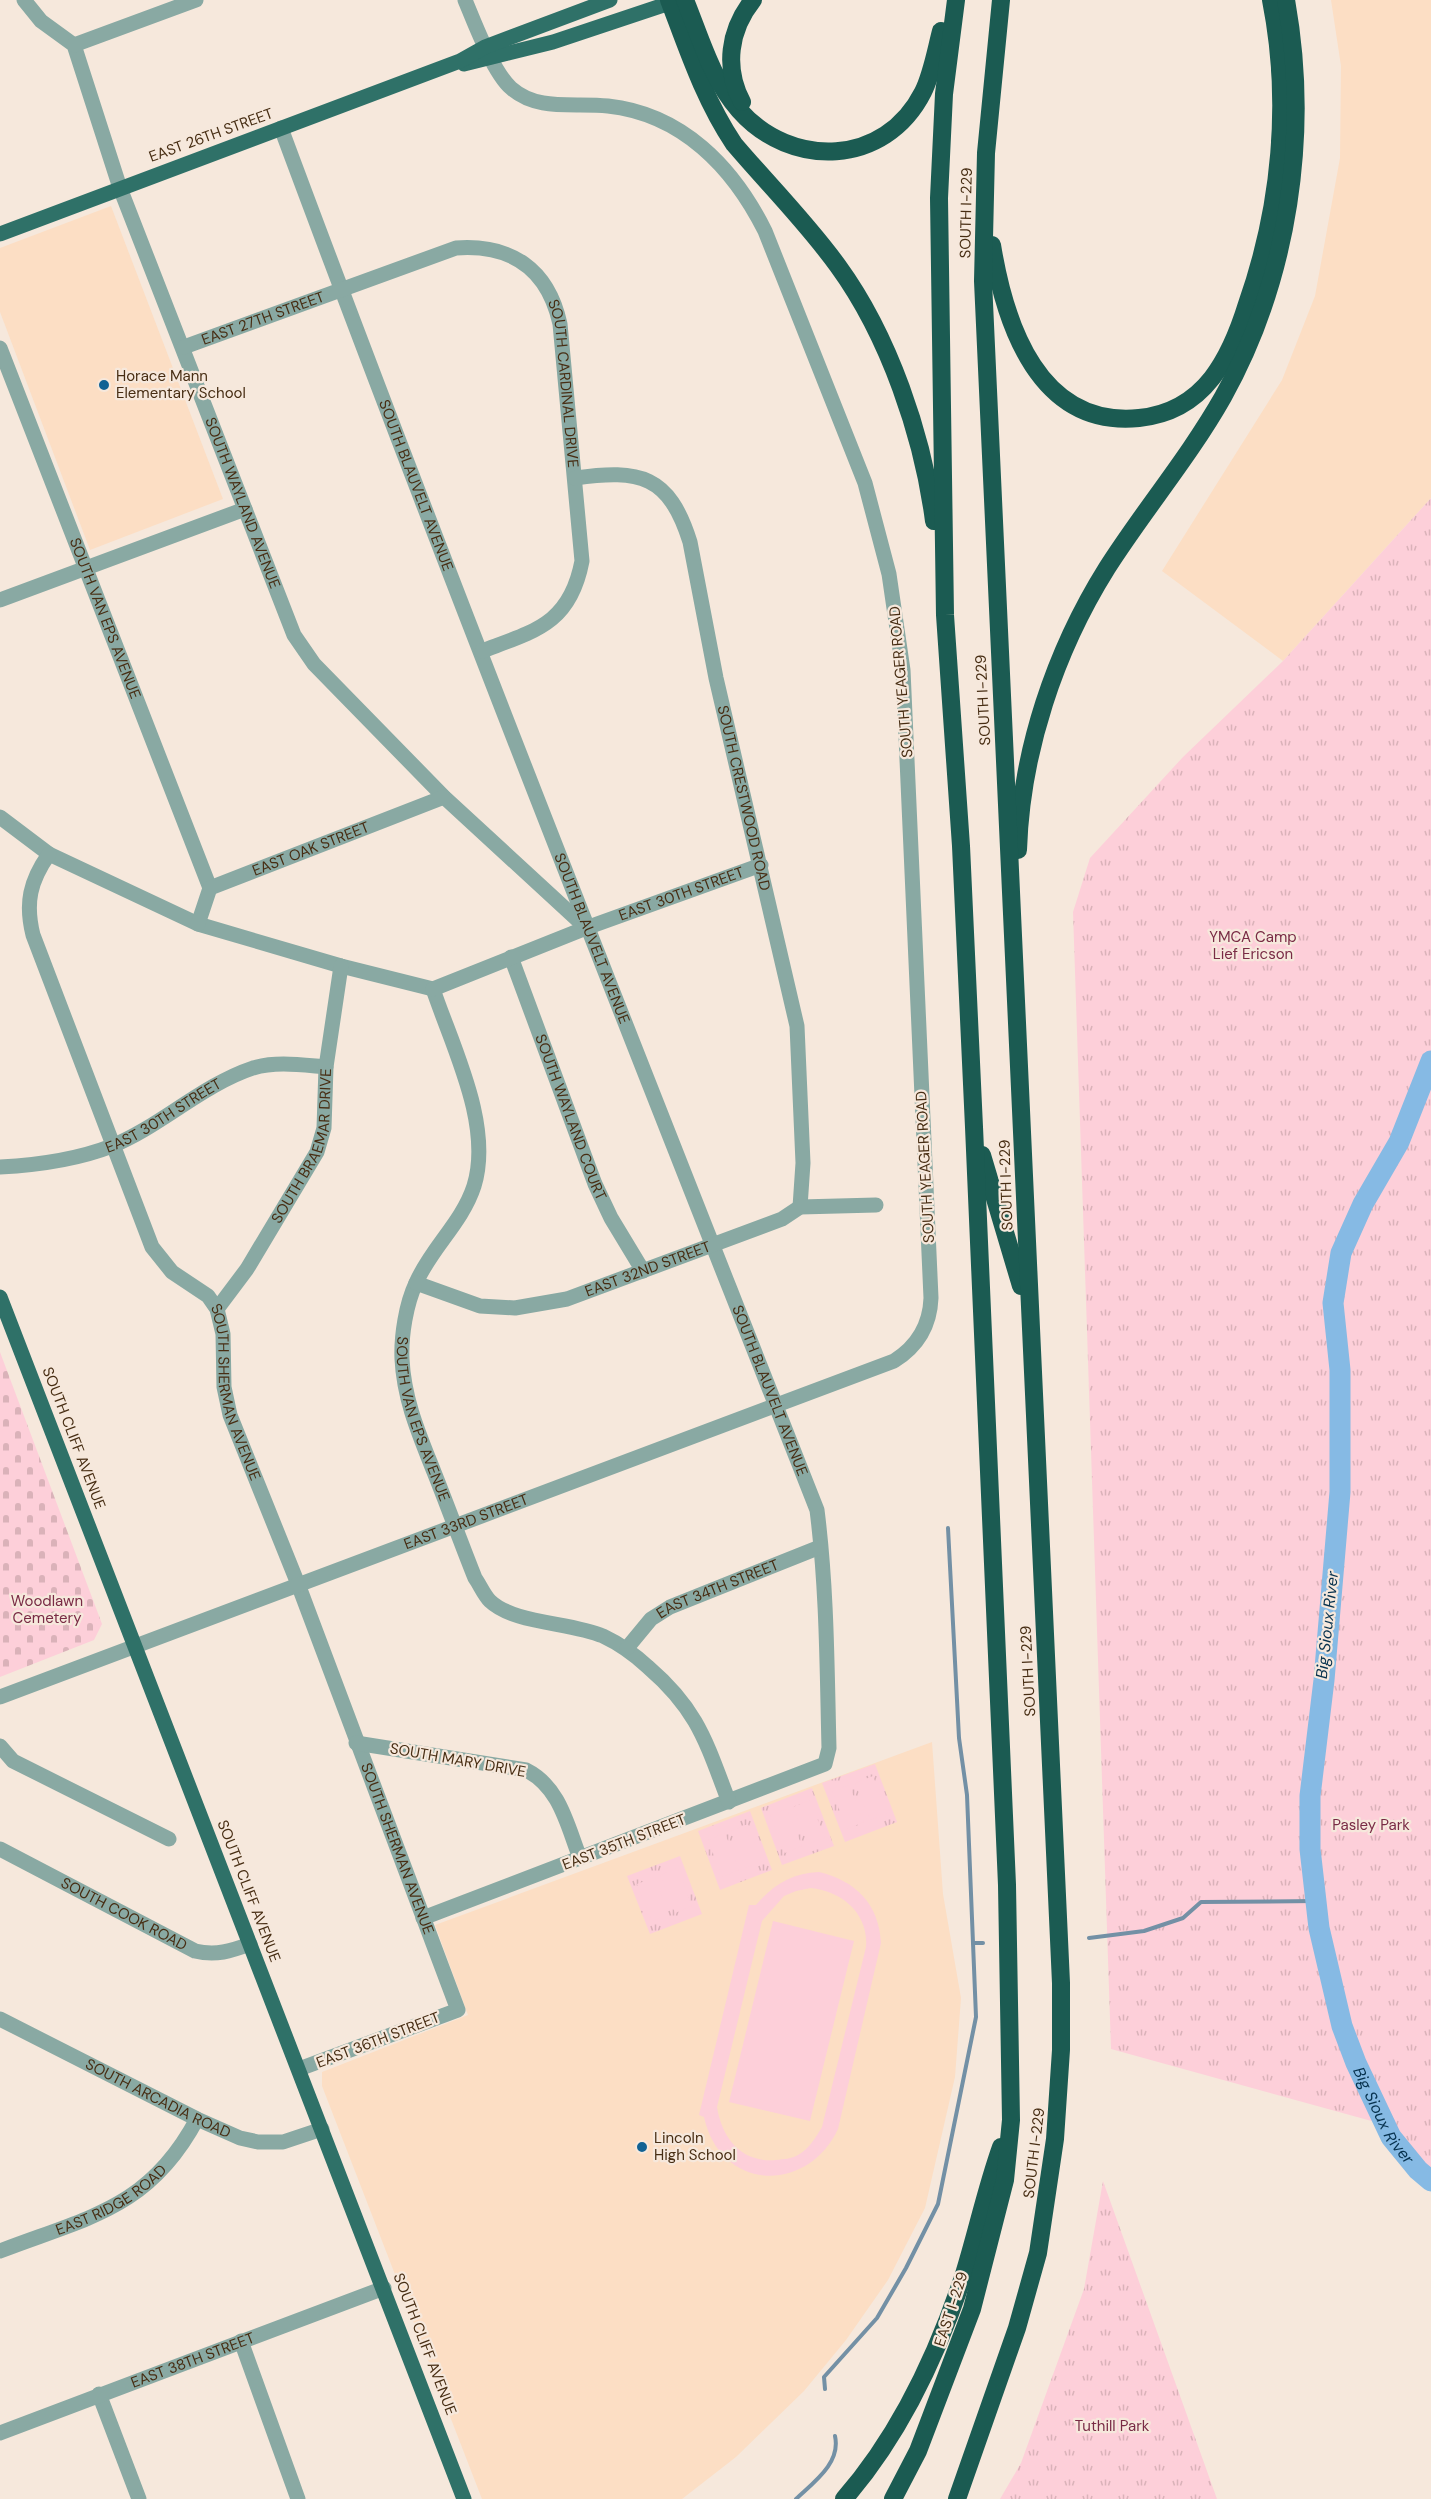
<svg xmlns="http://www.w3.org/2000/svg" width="1431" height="2499" font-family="'DM Sans',sans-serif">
	<defs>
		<pattern id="cemetery-stones" width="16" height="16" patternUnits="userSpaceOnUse" patternTransform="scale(1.5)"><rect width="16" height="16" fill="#fdcfd9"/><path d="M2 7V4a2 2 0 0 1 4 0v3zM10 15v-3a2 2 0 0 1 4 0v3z" fill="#dab2b9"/></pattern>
		<pattern id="park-tufts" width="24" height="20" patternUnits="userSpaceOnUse" patternTransform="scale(1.5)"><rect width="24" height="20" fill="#fdcfd9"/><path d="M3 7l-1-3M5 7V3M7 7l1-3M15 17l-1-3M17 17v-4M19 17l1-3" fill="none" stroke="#dab2b9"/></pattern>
	</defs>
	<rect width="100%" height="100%" fill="#f6e8dc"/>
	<g fill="#fcdec4">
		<polygon points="1331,0 1431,0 1431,498 1283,661 1162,571 1282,380 1315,296 1340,158 1341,66"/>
		<polygon points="111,206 223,499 90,550 0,312 0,248"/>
		<polygon points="932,1742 943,1894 961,1998 955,2077 925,2208 888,2280 846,2340 804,2391 736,2457 682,2499 482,2499 322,2086 322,2072 468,2015 435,1925"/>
	</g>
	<polygon fill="url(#cemetery-stones)" points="0,1352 102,1624 94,1640 0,1677"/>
	<g fill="url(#park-tufts)">
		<polygon points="1431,498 1431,2181 1403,2153 1386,2125 1111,2049 1073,912 1090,858 1183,757 1283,661"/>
		<polygon points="875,1764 897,1822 845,1842 822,1783"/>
		<polygon points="812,1788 834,1846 782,1865 761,1808"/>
		<polygon points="750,1811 772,1870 720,1890 698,1831"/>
		<polygon points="680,1856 702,1914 650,1934 627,1876"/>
		<polygon points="1103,2181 1217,2499 1000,2499 1021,2463 1084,2289"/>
	</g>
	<g fill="#fdcfd9" fill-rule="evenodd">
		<polygon points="873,1776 887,1814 870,1820 855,1783"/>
		<polygon points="849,1785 864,1822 847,1829 832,1791"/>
		<polygon points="810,1800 825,1838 808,1844 793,1807"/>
		<polygon points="787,1809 802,1846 785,1853 770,1815"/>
		<polygon points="748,1824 762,1862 745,1868 731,1831"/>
		<polygon points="725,1833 739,1870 722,1877 708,1840"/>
		<polygon points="678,1868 692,1906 675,1913 660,1875"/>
		<path d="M819 1872C856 1881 879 1904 881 1943L838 2129C807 2195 720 2191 704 2117L699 2115 749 1905H756C773 1885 792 1873 819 1872ZM811 1888C842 1891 869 1914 866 1947L822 2127C816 2137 809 2149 798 2155 792 2159 783 2159 776 2160 741 2163 722 2138 717 2107L762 1921 784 1896 796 1891Z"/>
		<polygon points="655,1877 669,1915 652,1921 637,1884"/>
		<polygon points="773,1921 854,1941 810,2121 729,2102"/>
	</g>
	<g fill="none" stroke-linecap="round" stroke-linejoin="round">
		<g stroke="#7390a5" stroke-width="4">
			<polyline points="1089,1938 1144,1931 1183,1918 1201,1902 1316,1901"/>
			<polyline points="973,1943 983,1943"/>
			<polyline points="825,2389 824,2377 877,2318 906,2268 938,2204 976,2017 967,1795 959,1738 948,1528"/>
			<path d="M796 2499C814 2482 841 2463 835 2436"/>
		</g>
		<path stroke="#86bae4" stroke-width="21" id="s1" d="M1431 1061 1399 1142 1363 1204 1341 1253 1333 1303 1340 1370V1492L1324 1680 1310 1796V1849L1319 1928 1342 2026 1356 2063 1391 2137 1418 2170 1431 2181"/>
		<g stroke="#89a9a3" stroke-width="15">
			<path id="s2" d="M24 0 41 21 74 45 120 188 294 635 314 664 444 797 582 924"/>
			<polyline points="74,45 196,0"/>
			<path id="s3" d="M281 128C453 591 636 1050 817 1510 827 1589 827 1669 829 1748L825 1764 423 1918"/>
			<path id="s4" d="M184 347 456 248C511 244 548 269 560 324L582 561C570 624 535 631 482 651"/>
			<path id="s5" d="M0 348 210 888"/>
			<path id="s6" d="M575 478C640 469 669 475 690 542L716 678 797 1026 803 1163 800 1207"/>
			<polyline points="0,600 245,509"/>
			<polyline points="0,817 49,854 198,924 341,966 433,989"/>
			<path id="s7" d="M49 854C30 881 25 903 33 935L152 1247 172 1272 208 1296 217 1309 223 1334 224 1387 230 1415 298 1584 458 2010 299 2069"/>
			<path id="s8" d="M198 924 210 888 444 797"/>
			<path id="s9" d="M511 957 595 1184 611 1218 643 1271"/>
			<path id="s10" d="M433 989C452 1046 493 1125 474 1186 462 1223 431 1248 416 1283 406 1304 401 1336 402 1359 404 1400 419 1434 434 1472 448 1507 461 1543 475 1578 480 1585 484 1595 490 1601 514 1624 571 1622 603 1636 620 1644 634 1654 648 1667 698 1710 706 1742 729 1802"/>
			<path id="s11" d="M433 989 586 928 761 865"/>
			<path id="s12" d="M0 1167C39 1165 76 1160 112 1146 161 1126 202 1085 253 1068 276 1061 302 1065 326 1067"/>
			<path id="s13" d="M416 1283 480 1306 515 1308 567 1299 782 1219 800 1207 876 1205"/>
			<path id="s14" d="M217 1309 247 1269 317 1152 324 1128 326 1067 341 966"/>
			<path id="s15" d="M627 1648 651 1619 670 1607 820 1547"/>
			<path id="s16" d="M0 1697 894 1361C918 1346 930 1325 931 1298L903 670 889 574 865 483 765 231C733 167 682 114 608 106 575 102 538 112 511 88 493 72 475 24 465 0"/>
			<path d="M356 1743 526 1770C560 1787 567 1825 580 1858"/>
			<polyline points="0,1746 13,1761 169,1839"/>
			<path id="s17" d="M0 1849 195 1951C216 1956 231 1951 250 1944"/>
			<path id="s18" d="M0 2019 197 2119 240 2138 258 2142H283L322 2129"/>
			<path id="s19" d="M0 2251C88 2217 149 2209 197 2119"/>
			<polyline points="241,2341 298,2499"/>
			<polyline points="99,2394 139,2499"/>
			<path id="s20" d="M0 2433 384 2288"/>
		</g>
		<g stroke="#2f7168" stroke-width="15">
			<polyline points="464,64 553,42 679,0"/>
			<polyline points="0,234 460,61 485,47 610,0"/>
			<polyline points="0,1297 464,2499"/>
		</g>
		<g stroke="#1b5b52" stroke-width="18">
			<path d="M669 0C688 50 704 99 734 144 768 184 807 223 838 266 889 336 923 436 934 521"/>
			<path d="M685 0C701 39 711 78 739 110 791 169 885 167 923 92 932 74 936 50 941 31"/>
			<path d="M742 102C724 68 729 30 753 0"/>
			<path d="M992 245C1005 325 1039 428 1139 418 1169 415 1194 401 1212 378 1229 356 1239 330 1247 304 1281 207 1291 101 1271 0"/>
			<path d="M1018 850C1021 752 1055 651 1107 568 1144 510 1189 457 1223 397 1289 278 1310 133 1286 0"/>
			<polyline points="982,1155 1021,1286"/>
			<path d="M844 2499C899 2436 938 2353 964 2274 977 2232 986 2189 1001 2147"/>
			<polyline points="893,2499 918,2451 972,2309 1005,2180 1011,2120 1007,1885 974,1127 961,846 945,615 939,198 944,94 956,0"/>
			<polyline points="957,2499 1017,2328 1038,2253 1055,2139 1061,2050 1061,1983 983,281 986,153 1001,0"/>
		</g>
	</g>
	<g fill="#116294" stroke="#f6e8dc" stroke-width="2">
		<circle cx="104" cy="385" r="6"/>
		<circle cx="642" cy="2147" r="6"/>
	</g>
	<g text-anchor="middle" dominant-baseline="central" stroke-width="4.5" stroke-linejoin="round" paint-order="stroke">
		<g font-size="15" fill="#472d13" stroke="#f6e8dc">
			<text transform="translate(211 135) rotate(-20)">EAST 26TH STREET</text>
			<text transform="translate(966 213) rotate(-89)">SOUTH I-229</text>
			<text stroke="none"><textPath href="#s4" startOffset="84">EAST 27TH STREET</textPath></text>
			<text stroke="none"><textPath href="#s4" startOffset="492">SOUTH CARDINAL DRIVE</textPath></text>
			<text stroke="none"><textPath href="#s3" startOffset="382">SOUTH BLAUVELT AVENUE</textPath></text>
			<text stroke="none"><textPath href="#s2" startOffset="556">SOUTH WAYLAND AVENUE</textPath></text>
			<text stroke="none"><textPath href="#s5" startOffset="290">SOUTH VAN EPS AVENUE</textPath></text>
			<text transform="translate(901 682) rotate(-95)">SOUTH YEAGER ROAD</text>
			<text transform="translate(983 700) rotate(-93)">SOUTH I-229</text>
			<text stroke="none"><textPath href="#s6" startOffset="412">SOUTH CRESTWOOD ROAD</textPath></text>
			<text stroke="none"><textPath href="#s8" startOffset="146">EAST OAK STREET</textPath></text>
			<text stroke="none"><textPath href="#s11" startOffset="266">EAST 30TH STREET</textPath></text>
			<text stroke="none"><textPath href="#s3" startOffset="868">SOUTH BLAUVELT AVENUE</textPath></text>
			<text stroke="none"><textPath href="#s12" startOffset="174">EAST 30TH STREET</textPath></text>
			<text stroke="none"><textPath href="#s9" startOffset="171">SOUTH WAYLAND COURT</textPath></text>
			<text stroke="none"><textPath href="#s14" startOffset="188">SOUTH BRAEMAR DRIVE</textPath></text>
			<text transform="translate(925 1167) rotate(-93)">SOUTH YEAGER ROAD</text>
			<text transform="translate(1006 1185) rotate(-92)">SOUTH I-229</text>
			<text stroke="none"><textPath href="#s13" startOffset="242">EAST 32ND STREET</textPath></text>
			<text stroke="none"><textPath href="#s3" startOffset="1354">SOUTH BLAUVELT AVENUE</textPath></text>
			<text stroke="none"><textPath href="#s7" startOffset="597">SOUTH SHERMAN AVENUE</textPath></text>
			<text stroke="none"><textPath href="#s10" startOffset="459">SOUTH VAN EPS AVENUE</textPath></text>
			<text transform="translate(74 1438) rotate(69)">SOUTH CLIFF AVENUE</text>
			<text stroke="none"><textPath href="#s16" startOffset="498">EAST 33RD STREET</textPath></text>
			<text stroke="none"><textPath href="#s15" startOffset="111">EAST 34TH STREET</textPath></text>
			<text transform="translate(1028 1671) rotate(-93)">SOUTH I-229</text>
			<text transform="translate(458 1760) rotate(10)">SOUTH MARY DRIVE</text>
			<text transform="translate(624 1842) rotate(-21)">EAST 35TH STREET</text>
			<text stroke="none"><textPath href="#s7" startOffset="1083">SOUTH SHERMAN AVENUE</textPath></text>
			<text transform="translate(249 1891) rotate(69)">SOUTH CLIFF AVENUE</text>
			<text stroke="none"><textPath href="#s17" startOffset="140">SOUTH COOK ROAD</textPath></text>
			<text transform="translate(378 2040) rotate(-21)">EAST 36TH STREET</text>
			<text stroke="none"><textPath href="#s18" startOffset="177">SOUTH ARCADIA ROAD</textPath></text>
			<text transform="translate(1034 2153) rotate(-83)">SOUTH I-229</text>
			<text stroke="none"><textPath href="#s19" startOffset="123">EAST RIDGE ROAD</textPath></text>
			<text transform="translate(951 2309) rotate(-72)">EAST I-229</text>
			<text transform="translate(425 2344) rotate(69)">SOUTH CLIFF AVENUE</text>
			<text stroke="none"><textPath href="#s20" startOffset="206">EAST 38TH STREET</textPath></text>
		</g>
		<g font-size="15" fill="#472d13" stroke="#f6e8dc" text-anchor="start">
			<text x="116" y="376">Horace Mann<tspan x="116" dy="17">Elementary School</tspan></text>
			<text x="654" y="2138">Lincoln<tspan x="654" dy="17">High School</tspan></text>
		</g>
		<g font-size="15" fill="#792b45" stroke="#f6e8dc">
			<text x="1253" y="937">YMCA Camp<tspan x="1253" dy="17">Lief Ericson</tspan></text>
			<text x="47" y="1601">Woodlawn<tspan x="47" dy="17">Cemetery</tspan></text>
			<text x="1371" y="1825">Pasley Park</text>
			<text x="1112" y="2426">Tuthill Park</text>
		</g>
		<g font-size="16" font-style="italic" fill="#07324e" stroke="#f6e8dc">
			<text transform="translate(1327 1625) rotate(-84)">Big Sioux River</text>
			<text stroke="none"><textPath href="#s1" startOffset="1090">Big Sioux River</textPath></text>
		</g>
	</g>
</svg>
